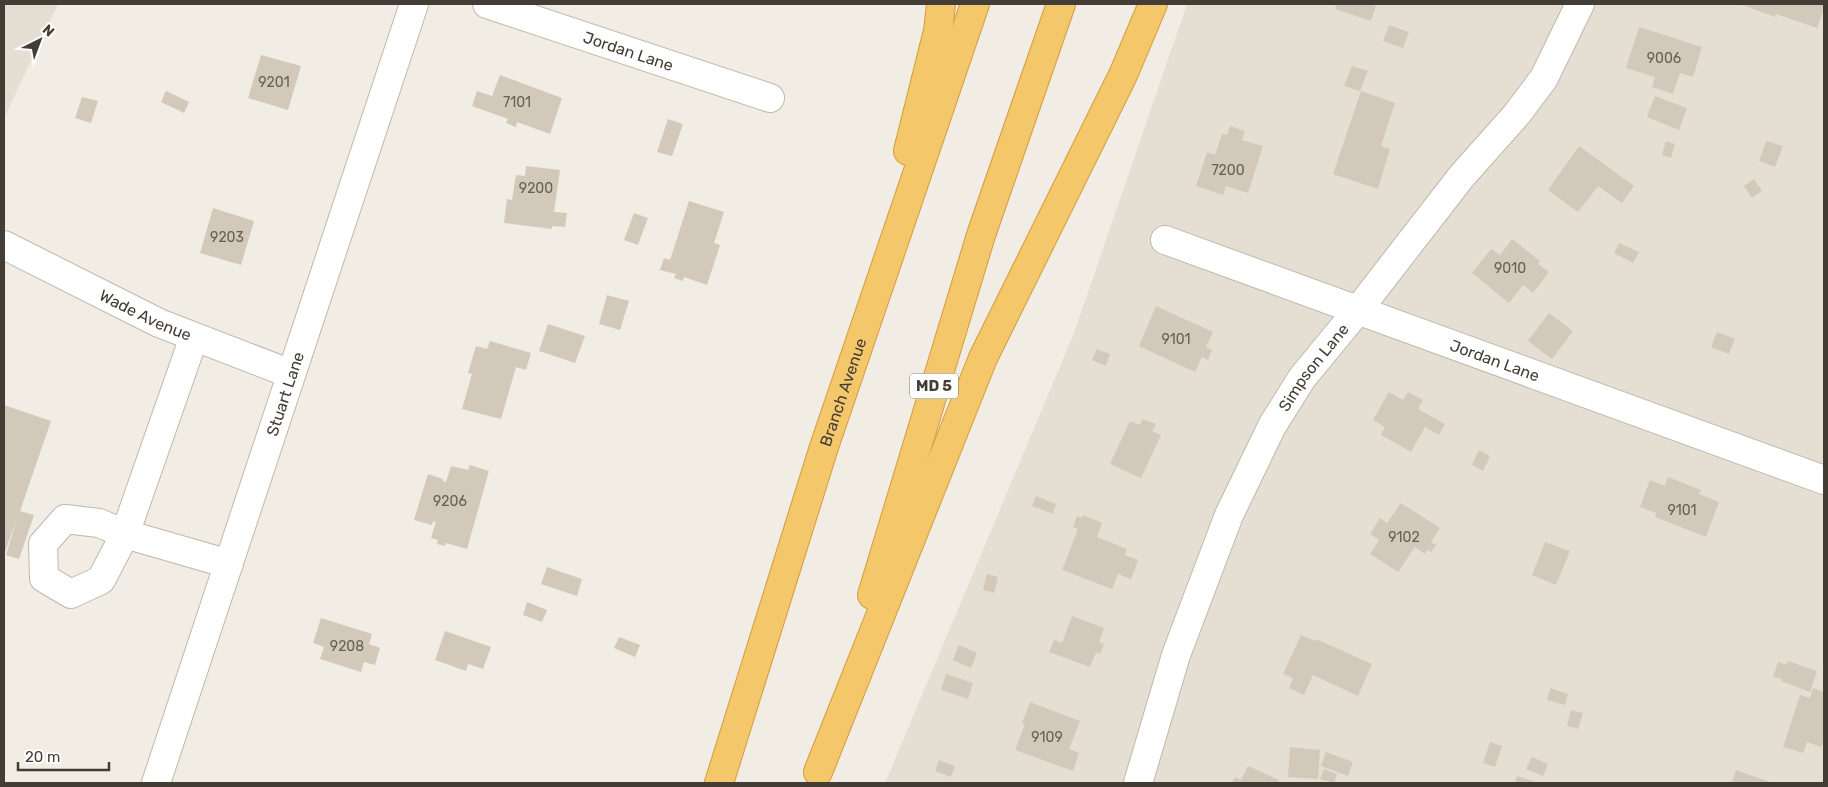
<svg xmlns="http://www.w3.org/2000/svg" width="1828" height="787" font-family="Rubik,sans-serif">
	<rect width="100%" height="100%" fill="#f1ede4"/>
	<g fill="#e5dfd3">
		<polygon points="4,4 58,4 4,118"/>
		<polygon points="1187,4 1824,4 1824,783 885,783 1074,333"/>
	</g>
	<g fill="#d2c9ba">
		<polygon points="1336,4 1369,4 1376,6 1371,21 1335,9"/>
		<polygon points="1740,4 1824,4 1824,8 1817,28 1776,14 1775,17"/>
		<polygon points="1389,25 1409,32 1403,48 1383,41"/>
		<polygon points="1639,27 1702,47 1693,77 1680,73 1673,94 1652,87 1655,77 1626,68"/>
		<polygon points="261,55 301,66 288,110 248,98"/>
		<polygon points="1352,66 1368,71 1360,91 1344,86"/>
		<polygon points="500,75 562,98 550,134 517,122 516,127 506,123 508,119 472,106 477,91 492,96"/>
		<polygon points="166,91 189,102 184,113 161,102"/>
		<polygon points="1361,91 1395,103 1381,146 1390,149 1378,189 1333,174"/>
		<polygon points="1655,96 1687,108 1679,130 1647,117"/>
		<polygon points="82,97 98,101 91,123 75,118"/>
		<polygon points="668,119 683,124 672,156 657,152"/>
		<polygon points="1230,126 1245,131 1242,140 1263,146 1248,193 1226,186 1223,195 1196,186 1207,152 1215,155 1222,134 1227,135"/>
		<polygon points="1666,141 1675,144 1671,158 1662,155"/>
		<polygon points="1766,141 1783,146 1775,167 1759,161"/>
		<polygon points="1579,146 1634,186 1622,203 1598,186 1578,212 1548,190"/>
		<polygon points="526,166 560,170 554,212 567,213 565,227 552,226 552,229 504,223 507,199 512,200 516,175 525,176"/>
		<polygon points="1754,179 1762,191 1752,198 1744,186"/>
		<polygon points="689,201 724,212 714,243 720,245 707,285 684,277 683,281 674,278 676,274 660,270 664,258 670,260"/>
		<polygon points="213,208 254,221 241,265 200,253"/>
		<polygon points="634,213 648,218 638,245 624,240"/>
		<polygon points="1512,239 1540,261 1538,264 1549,272 1533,293 1523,285 1509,303 1472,273 1491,249 1500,255"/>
		<polygon points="1619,243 1639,252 1633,263 1614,253"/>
		<polygon points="607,295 629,301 620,330 599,324"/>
		<polygon points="1156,306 1213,332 1206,347 1212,350 1208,360 1202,357 1195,372 1139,346"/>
		<polygon points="1549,313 1573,331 1552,359 1528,341"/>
		<polygon points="548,324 585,336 575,363 539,351"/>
		<polygon points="1717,332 1735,339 1729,354 1711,347"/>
		<polygon points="490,341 531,353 526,370 516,367 501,419 462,409 472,374 468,373 476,346 487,349"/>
		<polygon points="1097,349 1110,354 1106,366 1092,360"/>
		<polygon points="1389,392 1403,400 1408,392 1423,400 1418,409 1445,424 1439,435 1425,427 1411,452 1381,435 1385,427 1373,420"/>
		<polygon points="4,405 51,421 20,511 34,515 19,559 6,555 17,518 4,555"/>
		<polygon points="1143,419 1156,424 1152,431 1161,435 1141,478 1110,464 1130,421 1140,425"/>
		<polygon points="1479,450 1490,456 1483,471 1472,465"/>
		<polygon points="470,465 489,471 467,549 446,543 445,546 437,544 438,540 431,538 436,522 433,521 432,525 414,520 428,474 443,479 443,481 446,482 451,466 468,470"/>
		<polygon points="1668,477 1701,490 1699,494 1719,502 1706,537 1655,517 1656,513 1640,507 1650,480 1665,486"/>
		<polygon points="1036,496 1056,504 1053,514 1032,506"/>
		<polygon points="1401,503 1440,528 1431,542 1436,545 1431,552 1427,550 1425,554 1415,547 1398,572 1370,554 1379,540 1370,534 1380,518 1387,523"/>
		<polygon points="1083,515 1102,523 1097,537 1127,549 1125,555 1138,560 1131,579 1118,574 1112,589 1062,570 1078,529 1073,527 1077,516 1082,518"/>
		<polygon points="1545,542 1570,551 1556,585 1532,575"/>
		<polygon points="547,567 582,579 577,596 541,584"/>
		<polygon points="987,574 998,577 994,593 983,590"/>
		<polygon points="527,602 547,610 542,622 523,615"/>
		<polygon points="1072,616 1104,628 1099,642 1104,644 1100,654 1096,652 1090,667 1049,652 1054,640 1062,643"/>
		<polygon points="321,618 372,634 369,644 380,648 375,665 364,662 361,672 320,659 324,647 313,643"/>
		<polygon points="445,631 491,647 483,669 468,664 466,671 435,660"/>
		<polygon points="1301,635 1315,641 1316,639 1372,664 1358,696 1313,675 1304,695 1289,688 1293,678 1283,674"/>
		<polygon points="619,637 640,645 635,657 614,648"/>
		<polygon points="959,645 977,653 971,668 953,660"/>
		<polygon points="1788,661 1817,671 1810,692 1781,681 1782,679 1773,677 1778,662 1787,665"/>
		<polygon points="946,674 973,683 968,699 941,690"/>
		<polygon points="1550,688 1568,694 1565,705 1547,700"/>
		<polygon points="1813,688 1824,692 1824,741 1821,747 1807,742 1803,753 1783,747 1800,695 1810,698"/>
		<polygon points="1030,702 1080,721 1069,749 1079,753 1073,771 1015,750 1025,724 1022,723"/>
		<polygon points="1571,710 1583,713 1578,729 1567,726"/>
		<polygon points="1490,742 1502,746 1495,767 1483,763"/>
		<polygon points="1290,747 1320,750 1318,779 1288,777"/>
		<polygon points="1326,752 1353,762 1348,776 1321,766"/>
		<polygon points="1532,757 1548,764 1543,776 1526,769"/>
		<polygon points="939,760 955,766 951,777 935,771"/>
		<polygon points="1248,766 1279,780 1278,783 1232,783 1235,777 1241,780"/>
		<polygon points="1324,769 1337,774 1334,783 1320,779"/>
		<polygon points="1736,770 1773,783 1732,783"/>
		<polygon points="1517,776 1539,783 1515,783"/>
	</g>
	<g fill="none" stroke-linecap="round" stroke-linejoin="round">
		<defs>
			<g id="minor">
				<path id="s1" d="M487 4 770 98"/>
				<path id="s2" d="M1165 240 1824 480"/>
				<path id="s3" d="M4 245 159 323 291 374"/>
				<polyline points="194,337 125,534 101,580 71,594 44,578 43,544 65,519 99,523 125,534 229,564"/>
				<path id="s4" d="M156 783 414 4"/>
				<path id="s5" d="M1138 783 1176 655 1229 515 1272 426 1302 378 1358 310 1461 177 1517 114 1544 78 1580 4"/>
			</g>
			<g id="highway">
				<polyline points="908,151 938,31 941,4"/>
				<polyline points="872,595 981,235 1061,4"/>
				<polyline points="818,772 983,358 1123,75 1153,4"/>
				<path id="s6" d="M719 783 824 447 975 4"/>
			</g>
		</defs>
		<use href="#minor" stroke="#bfb8ab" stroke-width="30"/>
		<use href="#highway" stroke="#d49b3c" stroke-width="30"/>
		<use href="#minor" stroke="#fff" stroke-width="28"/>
		<use href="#highway" stroke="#f5c76b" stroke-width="28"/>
	</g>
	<g text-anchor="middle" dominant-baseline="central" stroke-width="4" stroke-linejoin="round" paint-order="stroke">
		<g font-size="14" fill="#676056">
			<text x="1664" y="58">9006</text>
			<text x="274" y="82">9201</text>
			<text x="517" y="102">7101</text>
			<text x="1228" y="170">7200</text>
			<text x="536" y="188">9200</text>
			<text x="227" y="237">9203</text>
			<text x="1510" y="268">9010</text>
			<text x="1176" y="339">9101</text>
			<text x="450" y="501">9206</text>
			<text x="1682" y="510">9101</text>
			<text x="1404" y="537">9102</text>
			<text x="347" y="646">9208</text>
			<text x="1047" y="737">9109</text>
		</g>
		<rect fill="#fff" stroke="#7b7772" stroke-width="1" x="910" y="373.5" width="48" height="25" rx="4"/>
		<g font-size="15" font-weight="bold" fill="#433d35">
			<text x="934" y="386">MD 5</text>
		</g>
		<g font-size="16" fill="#433d35" stroke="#fff">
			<text stroke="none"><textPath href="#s1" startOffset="149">Jordan Lane</textPath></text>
			<text stroke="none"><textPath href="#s3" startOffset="158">Wade Avenue</textPath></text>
			<text stroke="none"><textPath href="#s2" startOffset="351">Jordan Lane</textPath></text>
			<text stroke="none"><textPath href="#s5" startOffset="454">Simpson Lane</textPath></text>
			<text stroke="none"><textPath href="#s6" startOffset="410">Branch Avenue</textPath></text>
			<text stroke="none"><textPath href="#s4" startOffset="410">Stuart Lane</textPath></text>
		</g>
	</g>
	<rect width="1828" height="787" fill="none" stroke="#433d35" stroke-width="10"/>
	<g transform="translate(40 40) rotate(42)" stroke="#ffffff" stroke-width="4" paint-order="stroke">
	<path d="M0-4L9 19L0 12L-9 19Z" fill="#433d35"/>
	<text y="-8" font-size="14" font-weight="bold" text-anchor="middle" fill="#433d35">N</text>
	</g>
	<path d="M18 762v8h91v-8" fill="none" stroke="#433d35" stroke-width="2.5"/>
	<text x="25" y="762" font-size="15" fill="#433d35" stroke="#ffffff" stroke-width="4" paint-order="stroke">20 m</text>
</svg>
